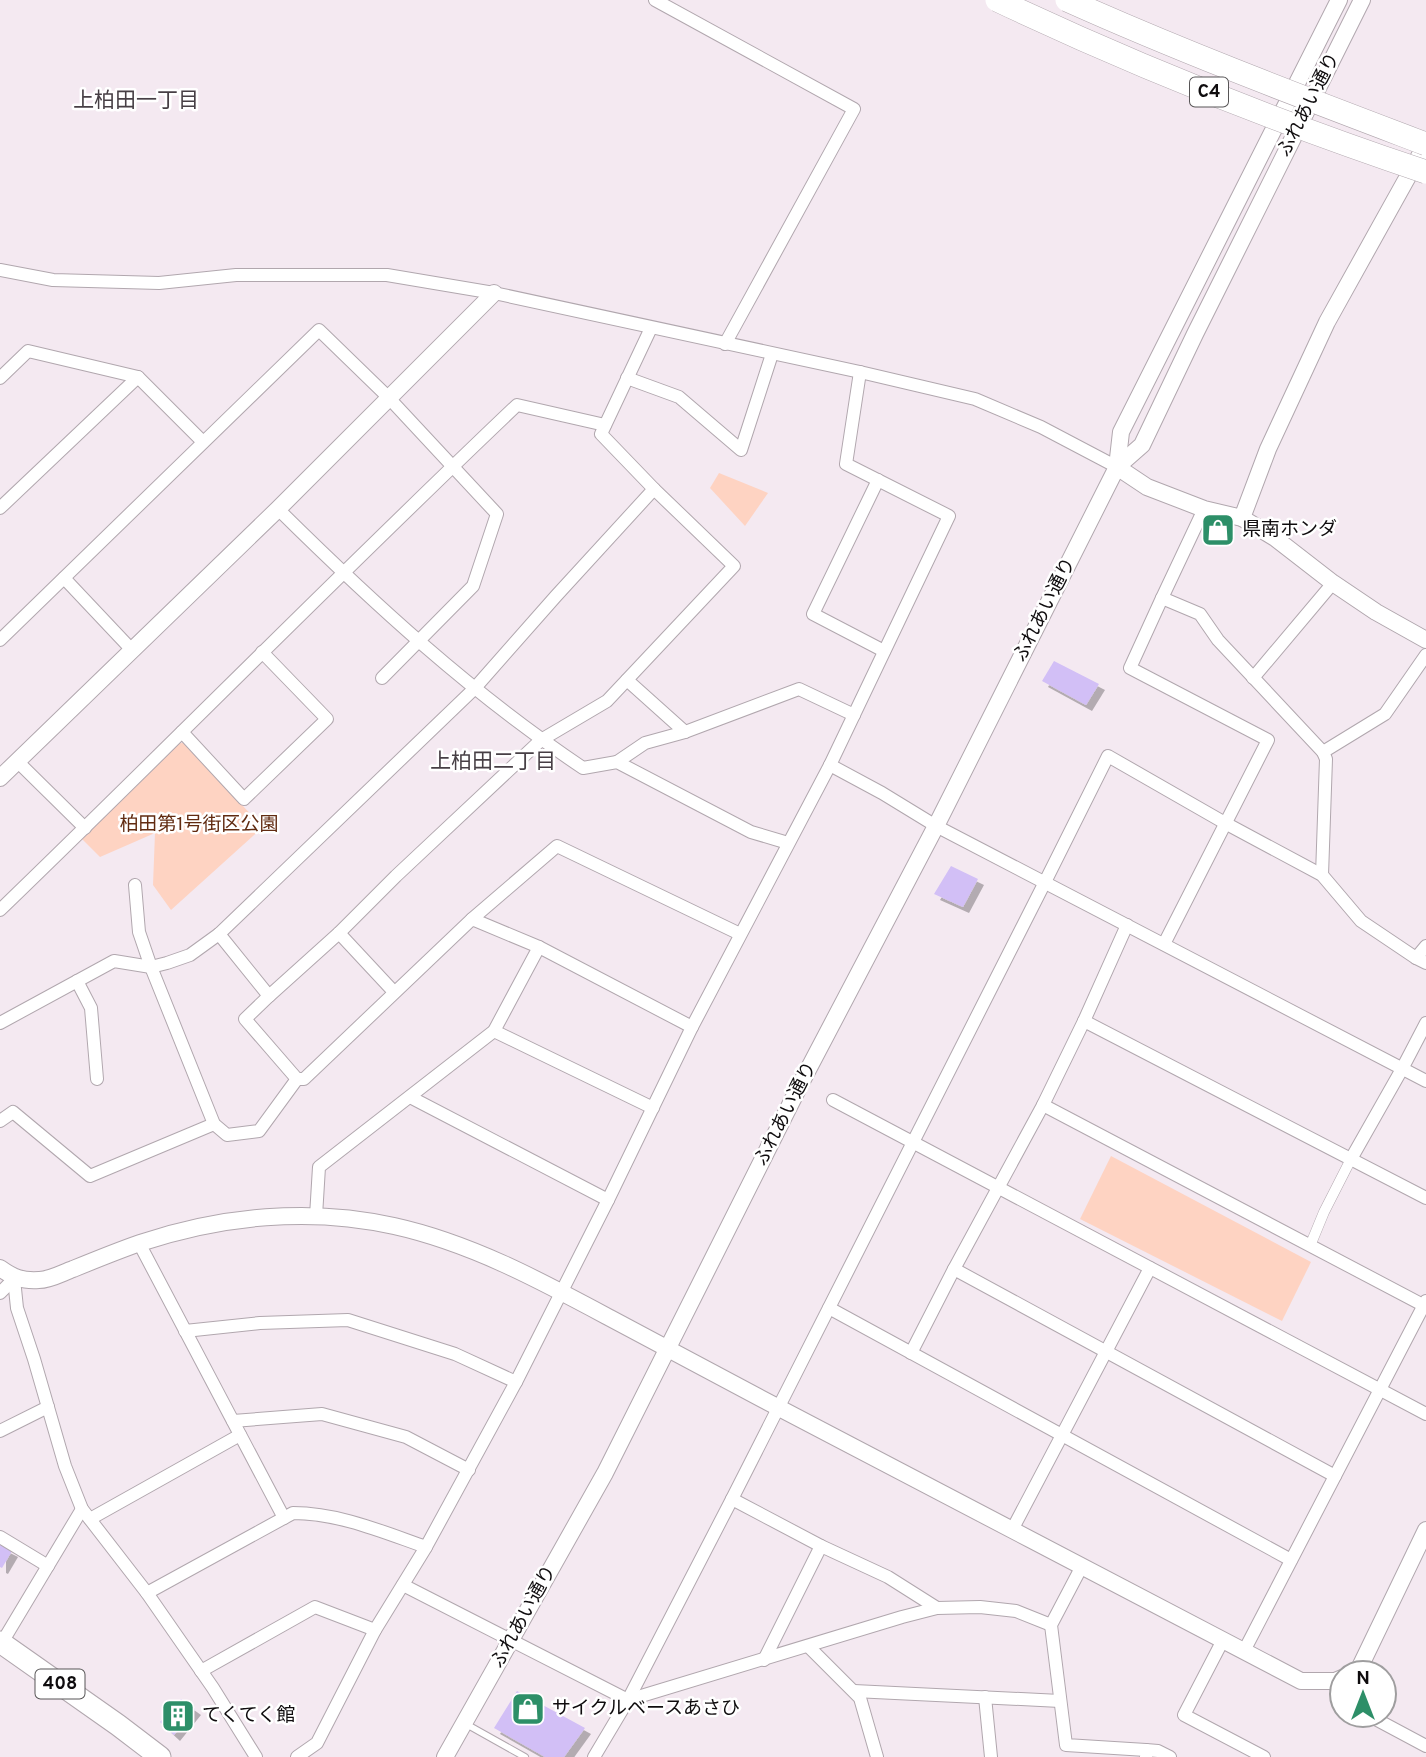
<svg xmlns="http://www.w3.org/2000/svg" width="1426" height="1757" font-family="Overpass,'Noto Sans JP',sans-serif">
	<defs>
		<filter id="shadow"><feDropShadow dx="6" dy="6" stdDeviation="0" flood-color="#0004"/></filter>
	</defs>
	<rect width="100%" height="100%" fill="#f4e9f1"/>
	<g fill="#fed3c2">
		<polygon points="719,473 768,493 745,526 710,488"/>
		<polygon points="183,743 263,827 171,910 153,885 155,833 100,857 78,835 172,744"/>
		<polygon points="1111,1156 1311,1262 1282,1321 1080,1219"/>
	</g>
	<g fill="#d2bff6" filter="url(#shadow)">
		<polygon points="1054,661 1099,684 1086,705 1042,681"/>
		<polygon points="951,866 978,879 963,907 934,894"/>
		<polygon points="0,1545 12,1551 2,1568 0,1567"/>
		<polygon points="517,1691 585,1728 564,1757 545,1757 494,1728"/>
		<polygon points="181,1699 195,1709 174,1735 160,1722"/>
	</g>
	<g fill="none" stroke-linecap="round" stroke-linejoin="round">
		<defs>
			<polyline id="service" points="466,1724 525,1757"/>
			<polyline id="pedestrian" points="1310,1246 1324,1212 1351,1159"/>
			<g id="minor">
				<polyline points="655,0 854,109 725,344"/>
				<polyline points="0,270 53,280 159,283 236,275 387,275 494,293 860,372 975,399 1041,427 1117,467"/>
				<polyline points="0,378 28,351 138,377 203,442"/>
				<polyline points="627,378 679,397 741,450 772,354"/>
				<polyline points="878,480 813,614 884,651"/>
				<polyline points="0,508 138,377"/>
				<path d="M278 509C373 603 471 693 583 768L617 762 751 832 788 843"/>
				<polyline points="1204,509 1162,598 1200,614 1218,640 1323,752 1326,759 1322,875"/>
				<polyline points="64,578 131,649"/>
				<polyline points="1162,598 1130,668 1268,740 1164,944"/>
				<polyline points="0,640 319,330 388,397 497,514 473,586 382,678"/>
				<polyline points="1253,678 1333,583"/>
				<polyline points="627,680 685,732"/>
				<polyline points="182,732 244,799 327,719 262,652"/>
				<polyline points="1323,752 1385,714 1426,655"/>
				<polyline points="17,761 85,828"/>
				<polyline points="617,762 645,743 685,732 799,689 854,715"/>
				<polyline points="830,765 882,793 936,826 1426,1081"/>
				<polyline points="135,885 139,932 151,967 214,1124 227,1135 259,1131 297,1079"/>
				<path d="M0 910C173 743 342 571 517 405L605 425"/>
				<polyline points="472,919 557,846 740,934"/>
				<polyline points="339,933 394,992"/>
				<polyline points="219,934 269,996 245,1019 297,1079 304,1079 472,919 539,947 692,1027"/>
				<polyline points="1416,958 1426,946"/>
				<polyline points="77,981 91,1008 97,1079"/>
				<polyline points="269,996 339,933 396,876 541,740 607,701 734,566 654,489"/>
				<polyline points="1084,1021 1426,1198"/>
				<polyline points="0,1023 114,961 151,967 167,963 190,955 219,934 474,689 556,596 654,489 601,434 651,328"/>
				<polyline points="494,1031 653,1108"/>
				<polyline points="410,1097 608,1200"/>
				<polyline points="833,1100 1426,1414"/>
				<polyline points="1043,1105 1423,1305"/>
				<polyline points="0,1121 13,1112 90,1176 214,1124"/>
				<polyline points="1351,1159 1402,1069 1426,1023"/>
				<polyline points="316,1216 319,1167 494,1031 539,947"/>
				<polyline points="139,1243 284,1518"/>
				<polyline points="954,1269 1335,1476"/>
				<polyline points="14,1279 17,1308 34,1359 65,1466 82,1509 147,1593 213,1688 256,1757"/>
				<polyline points="0,1293 14,1279"/>
				<polyline points="829,1308 1291,1560"/>
				<polyline points="185,1331 260,1323 348,1320 455,1354 516,1382"/>
				<polyline points="911,1353 954,1269 1043,1105 1084,1021 1127,925"/>
				<polyline points="233,1421 322,1414 406,1437 469,1470"/>
				<polyline points="0,1431 48,1407"/>
				<polyline points="732,1499 821,1546 888,1577 937,1608"/>
				<polyline points="90,1519 240,1435"/>
				<polyline points="1012,1530 1150,1268"/>
				<polyline points="0,1537 48,1566"/>
				<polyline points="1082,1566 1051,1625 1066,1745 1146,1750 1146,1757"/>
				<polyline points="403,1585 628,1700 902,1617 937,1608 980,1607 1016,1611 1051,1625"/>
				<path d="M147 1593 293 1513C339 1513 383 1532 426 1547"/>
				<polyline points="1223,1640 1184,1715 1264,1757"/>
				<polyline points="0,1646 82,1509"/>
				<polyline points="808,1646 860,1698 877,1757"/>
				<polyline points="1244,1651 1426,1301"/>
				<polyline points="764,1660 821,1546"/>
				<polyline points="201,1671 315,1607 375,1630"/>
				<polyline points="1335,1681 1339,1700 1342,1701"/>
				<polyline points="854,1691 1060,1701"/>
				<polyline points="985,1697 991,1757"/>
				<polyline points="1368,1715 1426,1746"/>
				<polyline points="1146,1750 1158,1751 1170,1757"/>
				<polyline points="297,1757 317,1743 375,1630 426,1547 516,1382 608,1200 692,1027 830,765 949,516 846,464 860,372"/>
				<polyline points="594,1757 628,1700 732,1499 1044,884 1108,756 1225,823 1322,875 1361,921 1416,958 1426,963"/>
			</g>
			<g id="tertiary">
				<polyline points="1117,467 1142,445 1195,334 1362,0"/>
				<polyline points="1117,467 1147,487 1204,509 1242,518 1275,538 1333,583 1376,612 1426,640"/>
				<polyline points="1242,518 1268,449 1327,322 1426,144"/>
				<polyline points="0,778 278,509 494,293"/>
				<path d="M0 1268C14 1278 22 1281 39 1280 50 1280 62 1273 73 1269 95 1260 117 1251 140 1243 221 1216 310 1207 394 1226 471 1243 541 1281 610 1318 661 1345 711 1372 762 1399 941 1494 1122 1586 1301 1681H1335L1342 1678"/>
				<polyline points="1351,1673 1359,1669 1426,1530"/>
				<polyline points="445,1757 605,1473 800,1085 936,826 1117,467 1121,432 1339,0"/>
			</g>
			<polyline id="trunk" points="0,1642 118,1725 160,1757"/>
		</defs>
		<use href="#service" stroke="#b1a7ae" stroke-width="8"/>
		<use href="#pedestrian" stroke="#b1a7ae" stroke-width="11"/>
		<use href="#minor" stroke="#b1a7ae" stroke-width="14"/>
		<use href="#tertiary" stroke="#b1a7ae" stroke-width="18"/>
		<use href="#trunk" stroke="#b1a7ae" stroke-width="23"/>
		<use href="#service" stroke="#fff" stroke-width="6"/>
		<use href="#pedestrian" stroke="#fff" stroke-width="10"/>
		<use href="#minor" stroke="#fff" stroke-width="12"/>
		<use href="#tertiary" stroke="#fff" stroke-width="16"/>
		<use href="#trunk" stroke="#fff" stroke-width="21"/>
		<defs>
			<g id="motorway-bridge">
				<path d="M997 0C1136 66 1280 123 1426 172"/>
				<path d="M1067 0C1185 53 1305 98 1426 144"/>
			</g>
		</defs>
		<use href="#motorway-bridge" stroke="#b1a7ae" stroke-width="24" stroke-linecap="butt"/>
		<use href="#motorway-bridge" stroke="#fff" stroke-width="23"/>
	</g>
	<defs>
		<symbol id="shop-square" viewBox="-11 -11 22 22"><rect x="-9" y="-9" width="18" height="18" rx="4" fill="#2d8f68" stroke="#fff"/><path d="M-5-2.5h2.3a2.7 3.5 0 0 1 5.4 0H5L5.5 6h-11ZM-1.5-2.5h3a1.5 2.3 0 0 0-3 0Z" fill="#fff"/></symbol>
		<symbol id="building-square" viewBox="-11 -11 22 22"><rect x="-9" y="-9" width="18" height="18" rx="4" fill="#2d8f68" stroke="#fff"/><path d="M-4-6H4V6H1V3H-1V6H-4ZM-2.5-4.3h1.7v1.8h-1.7ZM.8-4.3h1.7v1.8H.8ZM-2.5-1h1.7V.8h-1.7ZM.8-1h1.7V.8H.8Z" fill="#fff"/></symbol>
	</defs>
	<g fill-rule="evenodd">
		<use href="#shop-square" x="1199" y="511" width="38" height="38"/>
		<use href="#shop-square" x="509" y="1690" width="38" height="38"/>
		<use href="#building-square" x="159" y="1697" width="38" height="38"/>
	</g>
	<g text-anchor="middle" dominant-baseline="central" stroke-width="5" stroke-linejoin="round" paint-order="stroke">
		<g fill="#fff" stroke="#575556" stroke-width="2">
			<rect x="1190" y="77.5" width="38" height="29" rx="5"/>
			<rect x="35.5" y="1669.5" width="49" height="29" rx="5"/>
		</g>
		<g font-size="18" font-weight="bold" fill="#0f0c0e">
			<text x="1209" y="92">C4</text>
			<text x="60" y="1684">408</text>
		</g>
		<g font-size="19" fill="#0f0c0e" stroke="#fff">
			<text transform="translate(1309 105) rotate(-63)">ふれあい通り</text>
			<text transform="translate(1045 610) rotate(-63)">ふれあい通り</text>
			<text transform="translate(786 1114) rotate(-63)">ふれあい通り</text>
			<text transform="translate(524 1617) rotate(-61)">ふれあい通り</text>
		</g>
		<g font-size="19" fill="#0f0c0e" stroke="#fff" text-anchor="start">
			<text x="1242" y="530">県南ホンダ</text>
			<text x="552" y="1709">サイクルベースあさひ</text>
			<text x="202" y="1716">てくてく館</text>
		</g>
		<g font-size="19" fill="#612b11" stroke="#fff">
			<text x="199" y="825">柏田第1号街区公園</text>
		</g>
		<g font-size="21" fill="#473f45" stroke="#fff">
			<text x="136" y="101">上柏田一丁目</text>
			<text x="493" y="762">上柏田二丁目</text>
		</g>
	</g>
	<g transform="translate(1363 1694)"><circle r="33" fill="#ffffff" stroke="#9f9e9f" stroke-width="2"/>
	<path d="M0-5L12 26L0 18L-12 26Z" fill="#2d8f68"/>
	<text y="-10" font-size="19" font-weight="bold" text-anchor="middle" fill="#0f0c0e">N</text>
	</g>
</svg>
